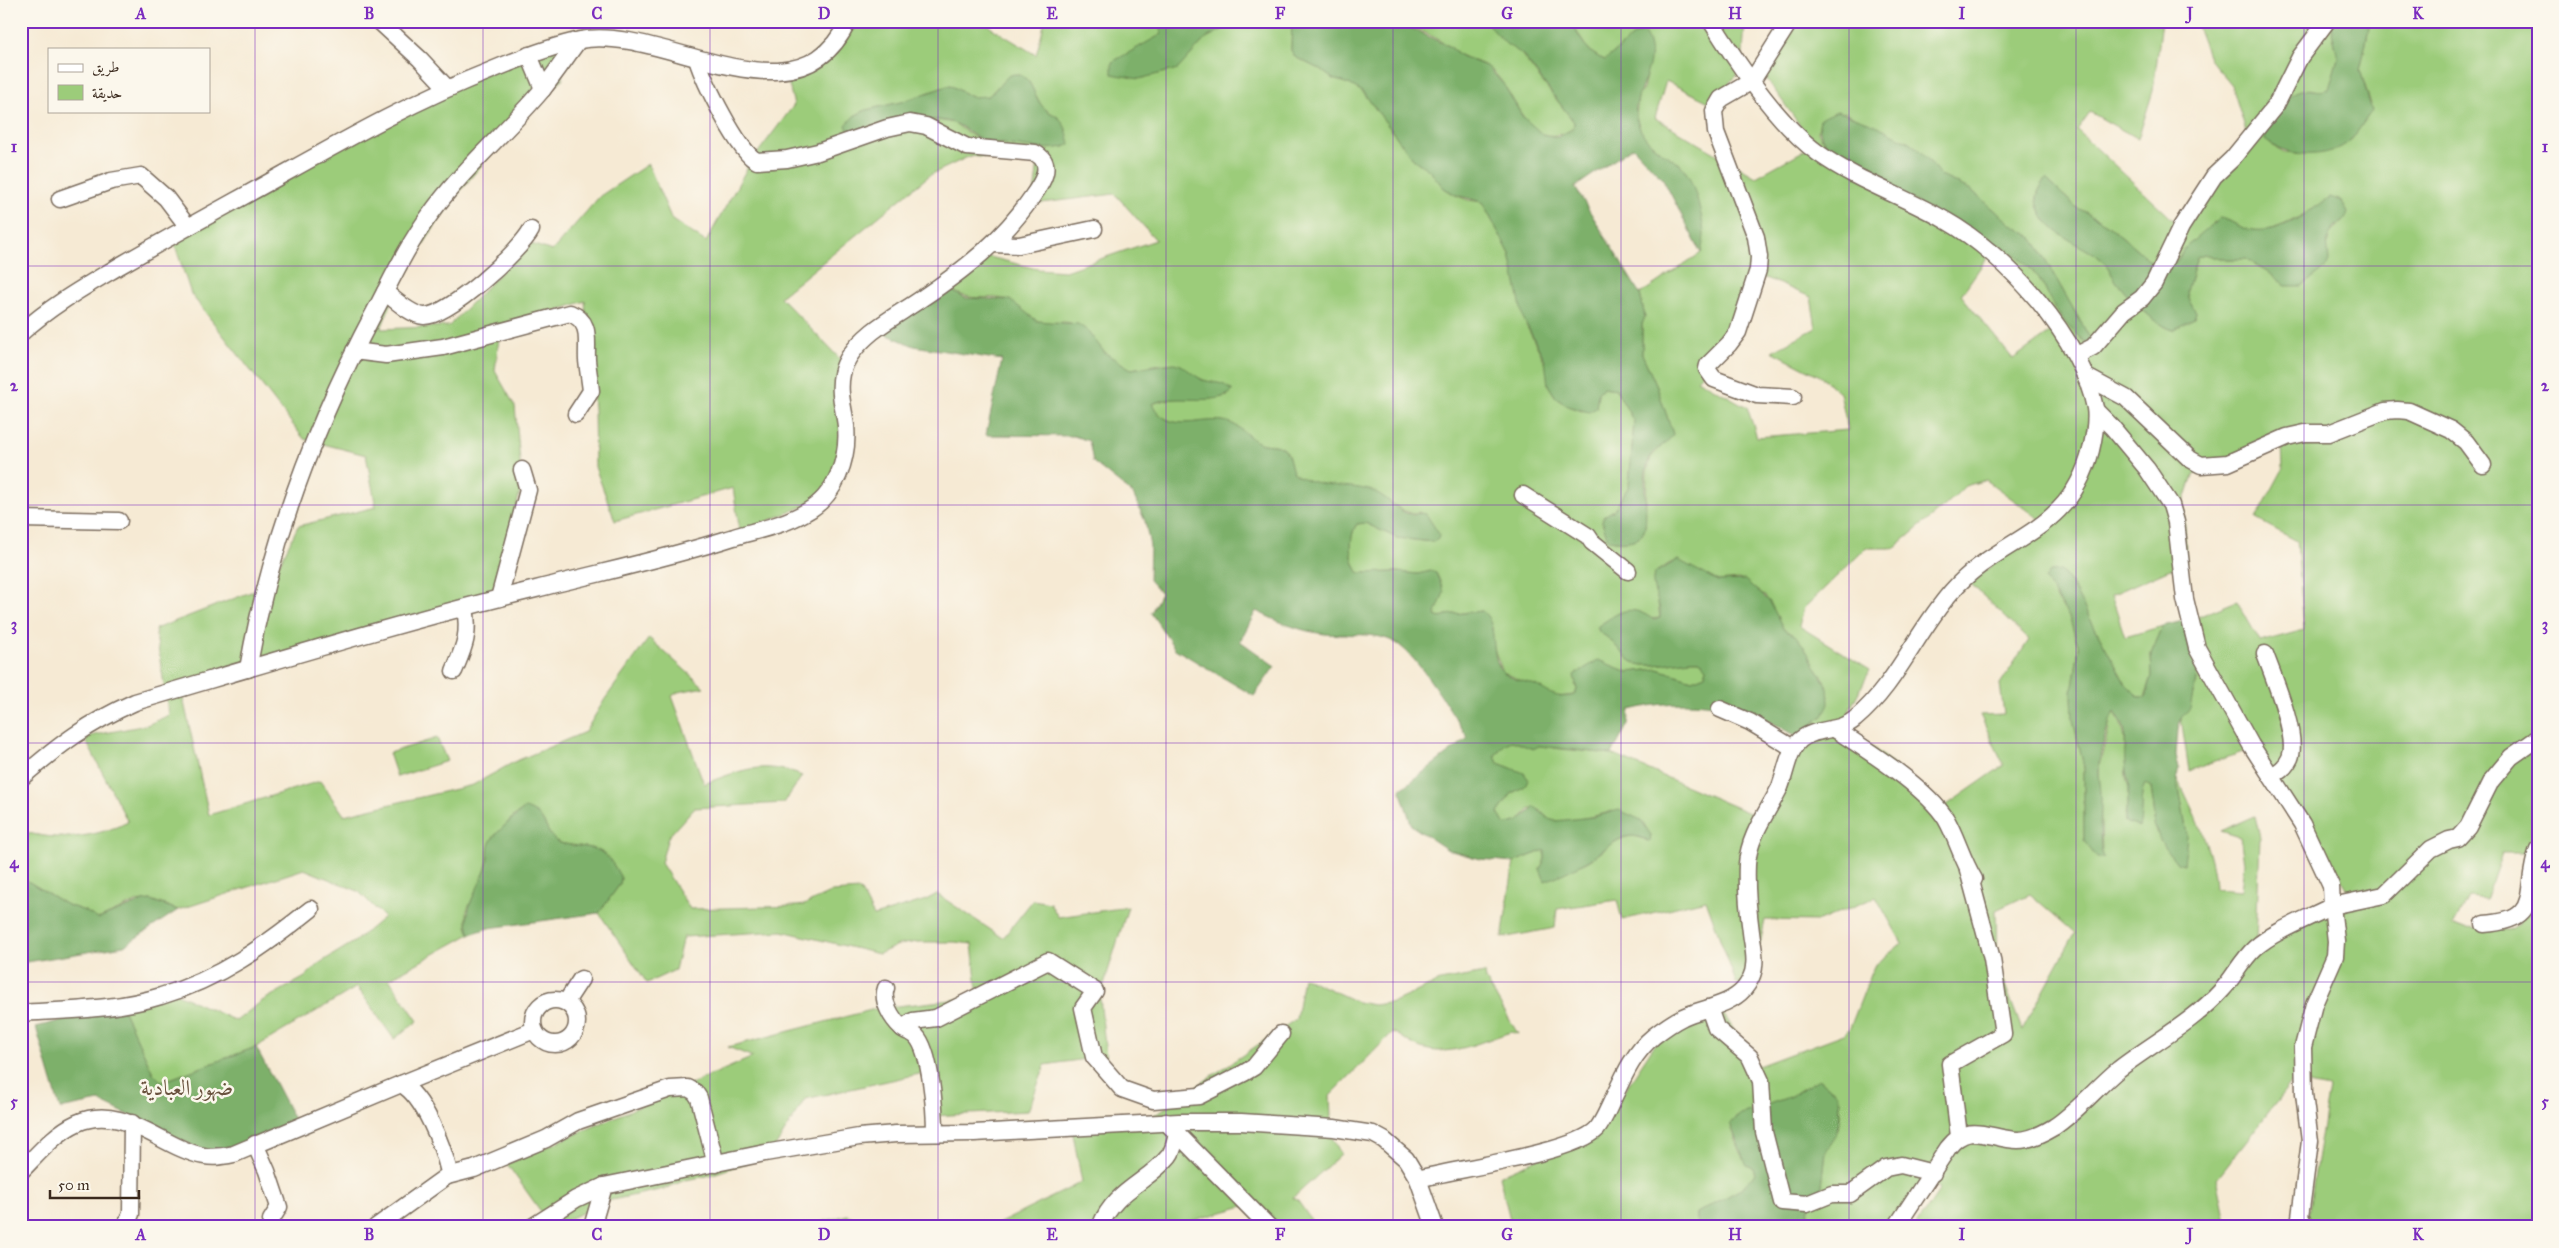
<svg xmlns="http://www.w3.org/2000/svg" width="2559" height="1248" font-family="'IM FELL Great Primer',Amiri,serif">
	<rect width="100%" height="100%" fill="#fbf7ec"/>
	<filter id="ink" filterUnits="userSpaceOnUse"><feTurbulence type="fractalNoise" baseFrequency=".02" numOctaves="2"/><feDisplacementMap in="SourceGraphic" scale="10" xChannelSelector="R" yChannelSelector="G"/><feConvolveMatrix kernelMatrix="1 2 1 2 8 2 1 2 1" color-interpolation-filters="sRGB"/></filter>
	<filter id="wash" filterUnits="userSpaceOnUse"><feTurbulence type="fractalNoise" baseFrequency=".0096" numOctaves="4" result="noise"/><feDisplacementMap in="SourceGraphic" scale="20" xChannelSelector="R" yChannelSelector="G"/><feGaussianBlur stdDeviation="1.12" result="paint"/><feColorMatrix in="noise" values="0 0 0 0 0 0 0 0 0 0 0 0 0 0 0 0 0 1.4 0 .05"/><feComposite in="paint" operator="in"/></filter>
	<g filter="url(#wash)">
		<rect width="100%" height="100%" fill="#f6ead4"/>
		<g fill="#9ccc7a" stroke="#6c7b4c" fill-rule="evenodd">
			<path d="M843 21H987L990 27 1036 55 1045 21H1157L1162 34 1183 63 1206 38 1231 25 1234 21H1292L1291 50 1295 57 1321 70 1333 79 1349 84 1363 92 1413 159 1430 171 1444 188 1455 195 1468 200 1482 202 1510 254 1526 325 1547 366 1548 385 1557 399 1570 407 1582 411 1596 408 1598 393 1603 387 1616 389 1634 422 1629 486 1614 510 1604 516 1602 521 1604 528 1614 541C1628 541 1641 542 1645 527L1647 471 1651 457 1673 434 1657 387 1642 354V324L1645 317 1640 294 1701 253 1703 225 1692 185 1679 163 1671 160 1643 137 1636 117 1638 96 1643 89 1649 62 1636 34 1605 60C1587 54 1580 37 1571 21H1745L1742 69 1711 103 1666 81 1655 118 1756 177 1814 145 1763 74 1796 21H2162L2153 91 2138 139 2090 112 2077 130 2184 230 2247 134 2232 86 2209 58 2195 21H2333L2331 27 2338 58 2329 90 2323 92 2309 89 2270 144 2284 152 2307 154 2342 146 2352 139 2368 116 2371 104 2360 70 2369 28 2366 21H2538V1227H2306L2329 1088 2293 1081 2217 1178 2227 1227H1915L1940 1189 1927 1178 1896 1227H1802L1807 1221 1809 1206 1822 1186 1826 1151 1838 1130 1840 1114 1836 1093 1819 1079 1789 1097 1735 1118 1731 1129C1736 1141 1741 1162 1753 1168L1755 1174 1741 1189 1697 1213V1227H1512L1499 1176 1527 1164 1591 1130 1623 1093 1653 1047 1685 1017 1716 1003 1758 1066 1844 1034 1850 1028 1874 966 1902 943 1876 897 1819 921 1765 920 1752 983H1736L1706 900 1622 920 1617 900 1557 909 1555 928 1502 938 1514 862 1545 850V859L1540 870C1553 869 1568 869 1580 865 1604 857 1621 823 1649 842L1651 835 1612 811C1602 815 1557 825 1548 819 1546 817 1543 812 1540 810L1530 809 1519 821 1505 825 1498 813 1512 793 1525 786 1511 768 1498 763 1495 756 1504 744 1512 741 1561 749 1612 754 1768 821 1796 736 1823 716 1829 696 1823 677 1815 668 1800 641 1784 630 1766 597 1739 579 1718 581 1672 562 1654 573 1660 618 1604 622 1597 627 1600 633C1614 639 1620 655 1633 662 1649 671 1682 658 1700 660L1707 668 1705 675 1692 680 1658 669 1628 672 1615 668 1575 684 1577 690 1574 695 1556 697 1503 672 1493 647 1492 627 1482 611 1446 615 1440 618 1435 616C1436 597 1448 594 1436 573L1431 571 1418 574 1396 572 1359 573C1350 562 1348 536 1357 524L1365 523 1397 538 1433 542 1420 512C1402 517 1391 499 1374 493 1349 484 1320 490 1297 476 1289 471 1291 459 1287 452 1281 444 1270 445 1262 444 1252 442 1243 430 1234 425 1209 411 1172 441 1152 404 1176 394 1203 401 1228 396L1208 382 1191 374 1181 365 1160 364 1131 369C1122 364 1112 359 1105 352 1093 342 1091 331 1074 324 1062 319 1047 326 1036 320 1024 314 1017 302 1004 299 984 295 965 303 949 287L986 256 1037 269 1065 271 1156 240 1115 194 1033 204 1038 162 970 156 930 175 780 297 842 361 847 439 822 499 740 532 733 488 615 521 595 467 594 408 585 301 500 330 495 371 515 406 522 484 495 592 265 666 183 698 209 815 320 781 344 815 473 785 514 762 585 732 605 699 649 638 704 687 678 692 672 696 704 784C740 770 764 760 802 776L784 803 694 808 668 837 661 863 690 909 797 906 804 905 832 892 860 890 874 916 926 900 937 894 1003 938 1033 900 1050 903 1058 917 1128 907 1100 997 1106 1056 1045 1065 1028 1111 931 1116 933 1071 805 1099 770 1155 707 1176 685 1180 664 1189 607 1201 552 1227 507 1164 753 1057 728 1047 879 1008 978 997 972 944 955 942H918L898 945 879 954 782 931 683 937 675 970 647 983 599 913 620 884 621 879C606 850 602 849 571 845 566 844 560 844 556 841 541 829 551 818 525 809L514 816 493 837 485 872 467 910V926L470 934 389 979 418 1021 394 1039 357 987 256 1047 162 1082 153 1073 121 1005 173 992 236 1021 262 1001 305 977 318 964 354 942 384 917 358 891 304 869 178 910 151 900 136 902 98 919 85 911 67 905 21 877V831C58 842 94 838 128 822L84 737 147 725 169 715 155 629 269 585 298 526 376 507 366 455 304 439 191 294 175 245 236 199 460 85 555 43 563 79C492 145 414 238 381 329L449 326 529 243 552 251 600 196 648 164 672 220 706 242 750 163 794 105 786 73 809 61ZM1028 80 1042 107 1060 119 1065 147H1034L977 139 954 123 937 120 847 125 854 116 866 110 901 102 950 85 971 97 981 98 989 96 997 87ZM1844 112 1909 142 1920 150 1941 176 1971 190 2011 224 2033 238 2091 340 2086 343C2076 335 2065 323 2058 312 2050 302 2046 289 2039 278 2023 258 1998 241 1973 234L1831 153 1818 132 1820 119ZM2046 179 2076 207 2107 224 2159 268 2166 269C2176 264 2178 257 2185 249 2193 239 2207 234 2213 222L2224 219C2232 221 2238 227 2246 229 2270 235 2290 222 2311 210L2344 220 2329 233 2327 249 2286 286 2267 271 2246 259H2220L2204 254 2197 257 2187 291 2188 298 2196 312 2194 318 2173 330C2156 325 2127 297 2116 281 2111 274 2108 265 2101 259 2082 244 2050 235 2040 210 2034 197 2038 190 2046 179ZM1991 252 2062 324 2013 359 1961 295ZM1753 273 1811 297 1816 328 1772 351 1820 376 1840 393 1848 430 1757 437 1747 407 1697 379 1730 347ZM2282 443 2283 469 2256 519 2297 541 2304 630 2260 642 2237 601 2195 618C2197 651 2203 691 2181 718L2189 771 2257 747 2353 899 2256 941 2260 838 2255 816 2221 831 2240 837 2244 862 2241 891 2215 889C2214 848 2193 813 2177 776L2186 828 2184 865 2177 863 2156 832 2153 825 2155 817 2151 787 2145 783 2142 790 2140 822H2125C2124 811 2129 802 2129 791 2129 786 2126 781 2126 776 2124 752 2130 731 2113 712L2110 718 2108 732 2099 766 2102 852 2084 841V766L2073 720 2072 693 2079 648 2069 617 2055 596 2061 571 2070 582 2125 683 2139 697H2145L2152 676 2151 654 2163 626 2125 637 2111 595 2186 562 2184 503 2193 475 2222 461ZM1986 480 2044 522 1970 583 2029 640 2000 684 2004 714 1980 715 2004 765 1944 807 1843 723 1870 670 1799 626 1804 608 1866 548H1894L1948 503 1965 486ZM2502 853H2529L2518 924 2508 930 2453 926 2468 897 2486 899ZM2030 894 2075 933 2022 1030 1997 964 1996 910Z"/>
			<path d="M1396 21H1485C1496 33 1513 43 1522 55 1539 78 1557 100 1574 122L1573 129C1524 156 1518 90 1489 68 1481 62 1469 60 1460 55 1456 52 1453 48 1448 46 1433 36 1413 26 1396 21Z"/>
			<polygon points="437,738 447,761 397,777 389,753"/>
			<path d="M1485 973 1486 980 1518 1034 1511 1032C1481 1041 1447 1060 1416 1046 1408 1042 1401 1036 1393 1032L1330 1096 1332 1137 1341 1154 1293 1198 1298 1201 1316 1227H1262L1247 1205 1170 1227H992L1082 1182 1072 1129 1150 1118 1296 1019 1303 977 1357 1002 1374 1005 1394 1002 1440 981Z"/>
			<polygon points="847,1215 880,1227 804,1227"/>
		</g>
		<g fill="#7db06a" stroke="#5c6d44">
			<polygon points="1157,21 1234,21 1231,25 1206,38 1178,69 1139,79 1112,74 1112,62 1162,34"/>
			<path d="M1292 21 1401 23 1450 47 1461 56 1488 67 1504 85 1522 116 1542 134 1557 137 1573 129 1574 122 1522 54 1506 44 1485 21H1571C1579 37 1587 54 1605 60L1636 34 1643 32C1665 60 1631 93 1636 117 1642 142 1659 150 1678 163 1693 173 1703 217 1704 234 1704 240 1702 247 1701 253L1663 179 1633 147 1575 187 1640 294 1645 317 1642 324V354L1657 387 1673 434C1668 444 1657 447 1651 456 1640 476 1648 505 1645 527 1640 544 1623 542 1608 540L1602 521 1604 516 1614 510 1629 486 1634 422 1616 389 1603 387 1598 393 1596 408 1589 412 1570 407 1557 399 1548 385 1545 360 1523 318 1510 254 1482 202 1456 195 1444 188 1430 171 1413 159 1363 92 1349 84 1333 79 1321 70 1295 57 1291 50Z"/>
			<path d="M2333 21H2366L2369 27 2360 70 2372 111C2365 119 2355 138 2346 144 2323 160 2285 156 2265 140 2264 123 2284 94 2301 90 2311 88 2319 93 2329 89L2338 58 2331 27Z"/>
			<path d="M1014 74C1033 75 1032 95 1043 107 1047 112 1054 114 1059 118 1066 125 1068 135 1070 144 1055 155 1004 143 984 141 973 137 965 127 954 123 921 113 882 128 848 130L846 125 854 116 866 110 901 102 950 85 971 97 989 96 1008 76Z"/>
			<path d="M1837 111 1874 124 1909 142 1920 150 1941 176 1971 190 2011 224 2033 238 2091 340 2086 343C2076 335 2065 323 2058 312 2050 302 2046 289 2039 278 2023 258 1998 241 1973 234L1831 153C1824 140 1817 134 1820 119Z"/>
			<path d="M2046 179 2076 207 2107 224 2159 268 2166 269 2177 261 2186 247 2219 218C2229 219 2235 225 2244 228 2275 238 2306 214 2330 197L2342 201 2348 213 2344 220 2333 228 2327 240 2329 261 2327 267 2301 286H2286L2267 271 2246 259H2220L2204 254 2197 257 2187 291 2188 298 2196 312 2194 318 2173 330C2156 325 2127 297 2116 281 2111 274 2108 265 2101 259 2083 245 2049 234 2040 210 2034 197 2038 190 2046 179Z"/>
			<path d="M946 283 954 292 965 298 1010 300 1037 321 1078 324 1088 331 1105 353 1131 369 1174 363 1181 365 1202 380 1223 384 1233 391C1215 408 1176 392 1152 404 1170 437 1202 415 1228 422 1241 426 1248 438 1260 443 1268 446 1278 443 1285 450 1292 458 1289 472 1298 476 1322 488 1345 484 1369 490 1383 493 1393 506 1404 512 1412 516 1419 512 1426 514L1439 534 1438 539 1433 542 1397 538 1365 523 1357 524C1348 536 1350 562 1359 573L1396 572 1418 574 1431 571 1436 573 1444 592 1435 616 1440 618 1446 615 1482 611C1501 624 1486 659 1506 674 1513 680 1526 681 1535 685 1549 692 1556 700 1574 695L1577 690 1574 675 1598 660 1628 672 1658 669 1692 680 1705 675 1707 668 1700 660C1682 658 1649 671 1633 662 1620 655 1614 639 1600 633L1597 627C1619 612 1629 602 1654 620L1660 618C1662 602 1649 589 1654 573L1678 560 1718 581 1745 580 1770 602 1784 630 1795 635 1803 645 1828 688 1829 703 1823 716 1796 736C1745 704 1689 695 1630 710L1628 724 1612 754 1539 746 1533 749 1512 741C1504 744 1500 748 1495 756L1498 763 1524 773 1528 779 1525 786 1512 793 1498 813 1505 825 1519 821 1535 807 1549 819 1555 821 1593 817 1619 810 1641 820 1651 835 1650 842C1628 827 1611 844 1594 857 1588 862 1552 879 1545 881L1540 869 1545 859V850L1514 862 1480 859 1448 850 1412 826 1400 790 1468 738C1455 717 1416 654 1396 643 1376 631 1348 636 1325 634 1299 631 1279 622 1256 611L1240 641 1275 666 1254 696 1175 649 1151 613 1161 593 1149 580 1150 546 1145 521 1133 494 1093 462 1089 441 1074 436 986 435 1002 360 914 346 876 330Z"/>
			<path d="M2061 571 2070 582 2125 683 2139 697H2146L2152 676 2151 654 2163 626 2195 618 2198 669 2190 708 2181 718 2178 730 2176 755 2179 769 2177 776 2187 835 2184 865 2177 863 2164 846 2153 825 2155 817 2151 787 2145 784C2139 796 2143 814 2139 828L2125 822C2124 811 2129 802 2129 791 2129 783 2126 773 2125 764 2123 742 2132 733 2114 712 2110 717 2099 757 2099 764 2098 775 2101 785 2101 795 2102 816 2097 838 2104 858H2097L2084 841V766L2073 720 2072 693 2079 648 2069 617 2045 579 2050 572Z"/>
			<path d="M525 808C548 815 542 829 556 841 560 844 566 844 571 845 602 849 606 850 621 878L620 884 599 913 489 928 470 934C460 909 480 889 487 865 489 858 487 849 490 843 493 834 517 815 525 808Z"/>
			<polygon points="21,877 67,905 85,911 98,919 143,901 150,900 178,910 124,946 21,963"/>
			<polygon points="121,1005 153,1073 162,1082 256,1047 296,1123 228,1153 202,1150 99,1101 60,1109 36,1027"/>
			<polygon points="1819,1079 1836,1093 1839,1099 1840,1114 1836,1136 1826,1151 1822,1186 1809,1206 1807,1221 1802,1227 1697,1227 1697,1213 1741,1189 1755,1174 1753,1168 1747,1165 1744,1160 1730,1123 1741,1114 1789,1097"/>
		</g>
	</g>
	<g filter="url(#ink)">
		<g fill="none" stroke-linecap="round" stroke-linejoin="round">
			<defs>
				<g id="minor">
					<polyline points="379,21 420,59 447,88"/>
					<polyline points="1790,21 1752,81 1721,99 1714,111 1716,132 1756,237 1759,257 1758,270 1738,332 1729,344 1708,365 1707,369 1714,379 1757,395 1793,397"/>
					<polyline points="529,55 543,89"/>
					<polyline points="60,199 111,181 141,176 166,198 188,227"/>
					<polyline points="993,244 1019,245 1094,229"/>
					<path d="M385 292C395 300 411 315 424 316 448 317 520 251 531 230"/>
					<path d="M21 333C52 305 86 286 121 265 159 243 197 222 235 201 319 155 402 105 492 70 521 58 549 47 580 40 661 23 798 131 848 21"/>
					<path d="M354 351 386 355 443 347 570 313C592 322 586 340 587 360 588 371 590 381 591 391L576 414"/>
					<polyline points="2077,355 2093,347 2124,311 2142,298 2154,283 2181,227 2214,176 2232,159 2276,105 2300,57 2327,21"/>
					<polyline points="2085,376 2126,398 2190,459 2201,465 2228,463 2287,437 2305,433 2329,433 2385,411 2397,410 2409,411 2451,430 2466,442 2483,465"/>
					<polyline points="1523,495 1588,536 1592,542 1628,571"/>
					<polyline points="21,519 119,521"/>
					<polyline points="499,598 528,490 522,470"/>
					<path d="M2265 654C2273 676 2299 737 2290 758 2286 767 2280 772 2271 776"/>
					<path d="M248 669C270 543 315 424 375 311 392 279 407 246 429 216 462 169 506 133 542 90 555 74 566 57 578 41"/>
					<path d="M454 671C464 647 470 635 465 608"/>
					<polyline points="1720,709 1750,722 1793,748"/>
					<path d="M1835 729C1868 751 1925 786 1946 819 1957 838 1962 860 1974 879"/>
					<path d="M21 778C60 744 88 723 135 702 268 663 401 622 536 589 602 572 669 558 734 537 758 530 784 525 806 512 836 496 849 458 846 426 844 409 838 392 842 374 845 358 860 342 872 332 887 320 905 310 921 299 964 270 1003 240 1032 197 1042 183 1055 164 1035 153L967 147 926 126 910 123 887 128 818 152 787 159 757 161C739 154 703 79 697 59"/>
					<path d="M2484 924C2544 920 2522 893 2538 849"/>
					<path d="M886 988C881 1001 892 1019 902 1028 906 1032 912 1032 916 1036 931 1051 935 1112 935 1133"/>
					<circle cx="555" cy="1022" r="22"/>
					<polyline points="566,1002 581,979"/>
					<polyline points="1709,1008 1716,1028 1750,1057 1761,1081 1764,1132 1782,1202 1807,1204 1832,1194 1850,1194 1886,1168 1901,1165 1933,1173"/>
					<path d="M21 1013C67 1010 117 1010 161 996 219 979 265 946 311 909"/>
					<polyline points="902,1028 913,1021 936,1018 1048,961 1095,991 1083,1008 1094,1057 1122,1089 1153,1100 1199,1096 1244,1073 1254,1067 1281,1034"/>
					<polyline points="401,1084 534,1030"/>
					<polyline points="1166,1122 1269,1227"/>
					<polyline points="1959,1136 1950,1064 2003,1034 1992,959 1968,870"/>
					<polyline points="255,1144 267,1171 279,1207 271,1220"/>
					<path d="M21 1171C38 1154 55 1133 77 1123 123 1102 162 1148 204 1156 215 1158 224 1156 234 1154L401 1084C424 1096 443 1147 449 1172L447 1176 376 1227"/>
					<polyline points="447,1176 474,1169 546,1139 578,1121 670,1089 688,1088 695,1092 699,1098 716,1164"/>
					<polyline points="1418,1179 1435,1227"/>
					<polyline points="125,1227 131,1214 132,1123"/>
					<path d="M532 1227 576 1199 604 1186 765 1153 859 1137 896 1134 974 1133 1179 1122H1241L1334 1128 1373 1134 1384 1140 1406 1159 1418 1179C1456 1169 1574 1153 1597 1129 1604 1120 1608 1109 1613 1099 1624 1075 1634 1052 1654 1036 1663 1029 1673 1022 1683 1017 1703 1008 1729 1006 1744 989 1749 983 1754 973 1754 966 1756 955 1752 943 1751 932 1748 910 1746 887 1747 864 1749 835 1768 812 1780 787 1786 772 1788 751 1800 740 1815 727 1839 733 1855 719 1897 684 1916 632 1952 591 2001 535 2069 536 2091 450 2094 437 2097 421 2095 408 2081 337 2007 255 1945 220 1903 196 1857 181 1818 153 1778 124 1737 63 1711 21"/>
					<polyline points="592,1227 604,1186"/>
					<path d="M1100 1227C1114 1190 1147 1183 1169 1156 1174 1150 1175 1141 1177 1134"/>
					<path d="M1896 1227 1948 1148C1969 1120 1991 1140 2018 1140 2030 1140 2044 1133 2054 1127 2078 1111 2097 1087 2119 1069 2153 1043 2193 1022 2222 990 2234 977 2241 961 2255 948 2274 931 2309 918 2332 906L2331 886 2302 824 2251 745 2197 648 2185 599 2176 522 2171 505 2147 469 2112 427 2096 411"/>
					<polyline points="2306,1227 2300,1217 2310,1141 2304,1094 2303,1047 2314,1004 2335,956 2336,941 2332,906 2384,895 2431,849 2449,840 2458,838 2468,827 2491,781 2511,757 2538,738"/>
				</g>
			</defs>
			<use href="#minor" stroke="#7c6d5e" stroke-width="19"/>
			<use href="#minor" stroke="#fff" stroke-width="16"/>
		</g>
	</g>
	<path fill="none" stroke="#7b2cbf" stroke-width="1" stroke-opacity="0.55" d="M255 21V1227M483 21V1227M710 21V1227M938 21V1227M1166 21V1227M1393 21V1227M1621 21V1227M1849 21V1227M2076 21V1227M2304 21V1227M21 266H2538M21 505H2538M21 743H2538M21 982H2538"/>
	<g text-anchor="middle" dominant-baseline="central" stroke-width="5" stroke-linejoin="round" paint-order="stroke">
		<g font-size="22" fill="#6a523e" stroke="#fbf7ec">
			<text x="187" y="1087">ضهور العبادية</text>
		</g>
	</g>
	<rect width="2559" height="1248" fill="none" stroke="#fbf7ec" stroke-width="55"/>
	<rect x="48" y="48" width="162" height="65" fill="#fbf7ec" stroke="#aea59a"/>
	<rect x="58" y="64" width="25" height="8" fill="#ffffff" stroke="#aea59a"/>
	<text x="92" y="72" font-size="15" fill="#3b2a1e">طريق</text>
	<rect x="58" y="85" width="25" height="15" fill="#9ccc7a" stroke="#aea59a"/>
	<text x="92" y="98" font-size="15" fill="#3b2a1e">حديقة</text>
	<path d="M50 1190v8h89v-8" fill="none" stroke="#3b2a1e" stroke-width="2.5"/>
	<text x="58" y="1190" font-size="15" fill="#3b2a1e" stroke="#fbf7ec" stroke-width="4" paint-order="stroke">50 m</text>
	<rect x="28" y="28" width="2504" height="1192" fill="none" stroke="#7b2cbf" stroke-width="2"/>
	<g font-size="16" text-anchor="middle" font-weight="bold" fill="#7b2cbf">
		<text x="141" y="19">A</text>
		<text x="369" y="19">B</text>
		<text x="597" y="19">C</text>
		<text x="824" y="19">D</text>
		<text x="1052" y="19">E</text>
		<text x="1280" y="19">F</text>
		<text x="1507" y="19">G</text>
		<text x="1735" y="19">H</text>
		<text x="1962" y="19">I</text>
		<text x="2190" y="19">J</text>
		<text x="2418" y="19">K</text>
		<text x="14" y="152">1</text>
		<text x="2545" y="152">1</text>
		<text x="14" y="391">2</text>
		<text x="2545" y="391">2</text>
		<text x="14" y="630">3</text>
		<text x="2545" y="630">3</text>
		<text x="14" y="868">4</text>
		<text x="2545" y="868">4</text>
		<text x="14" y="1107">5</text>
		<text x="2545" y="1107">5</text>
		<text x="141" y="1240">A</text>
		<text x="369" y="1240">B</text>
		<text x="597" y="1240">C</text>
		<text x="824" y="1240">D</text>
		<text x="1052" y="1240">E</text>
		<text x="1280" y="1240">F</text>
		<text x="1507" y="1240">G</text>
		<text x="1735" y="1240">H</text>
		<text x="1962" y="1240">I</text>
		<text x="2190" y="1240">J</text>
		<text x="2418" y="1240">K</text>
	</g>
</svg>
